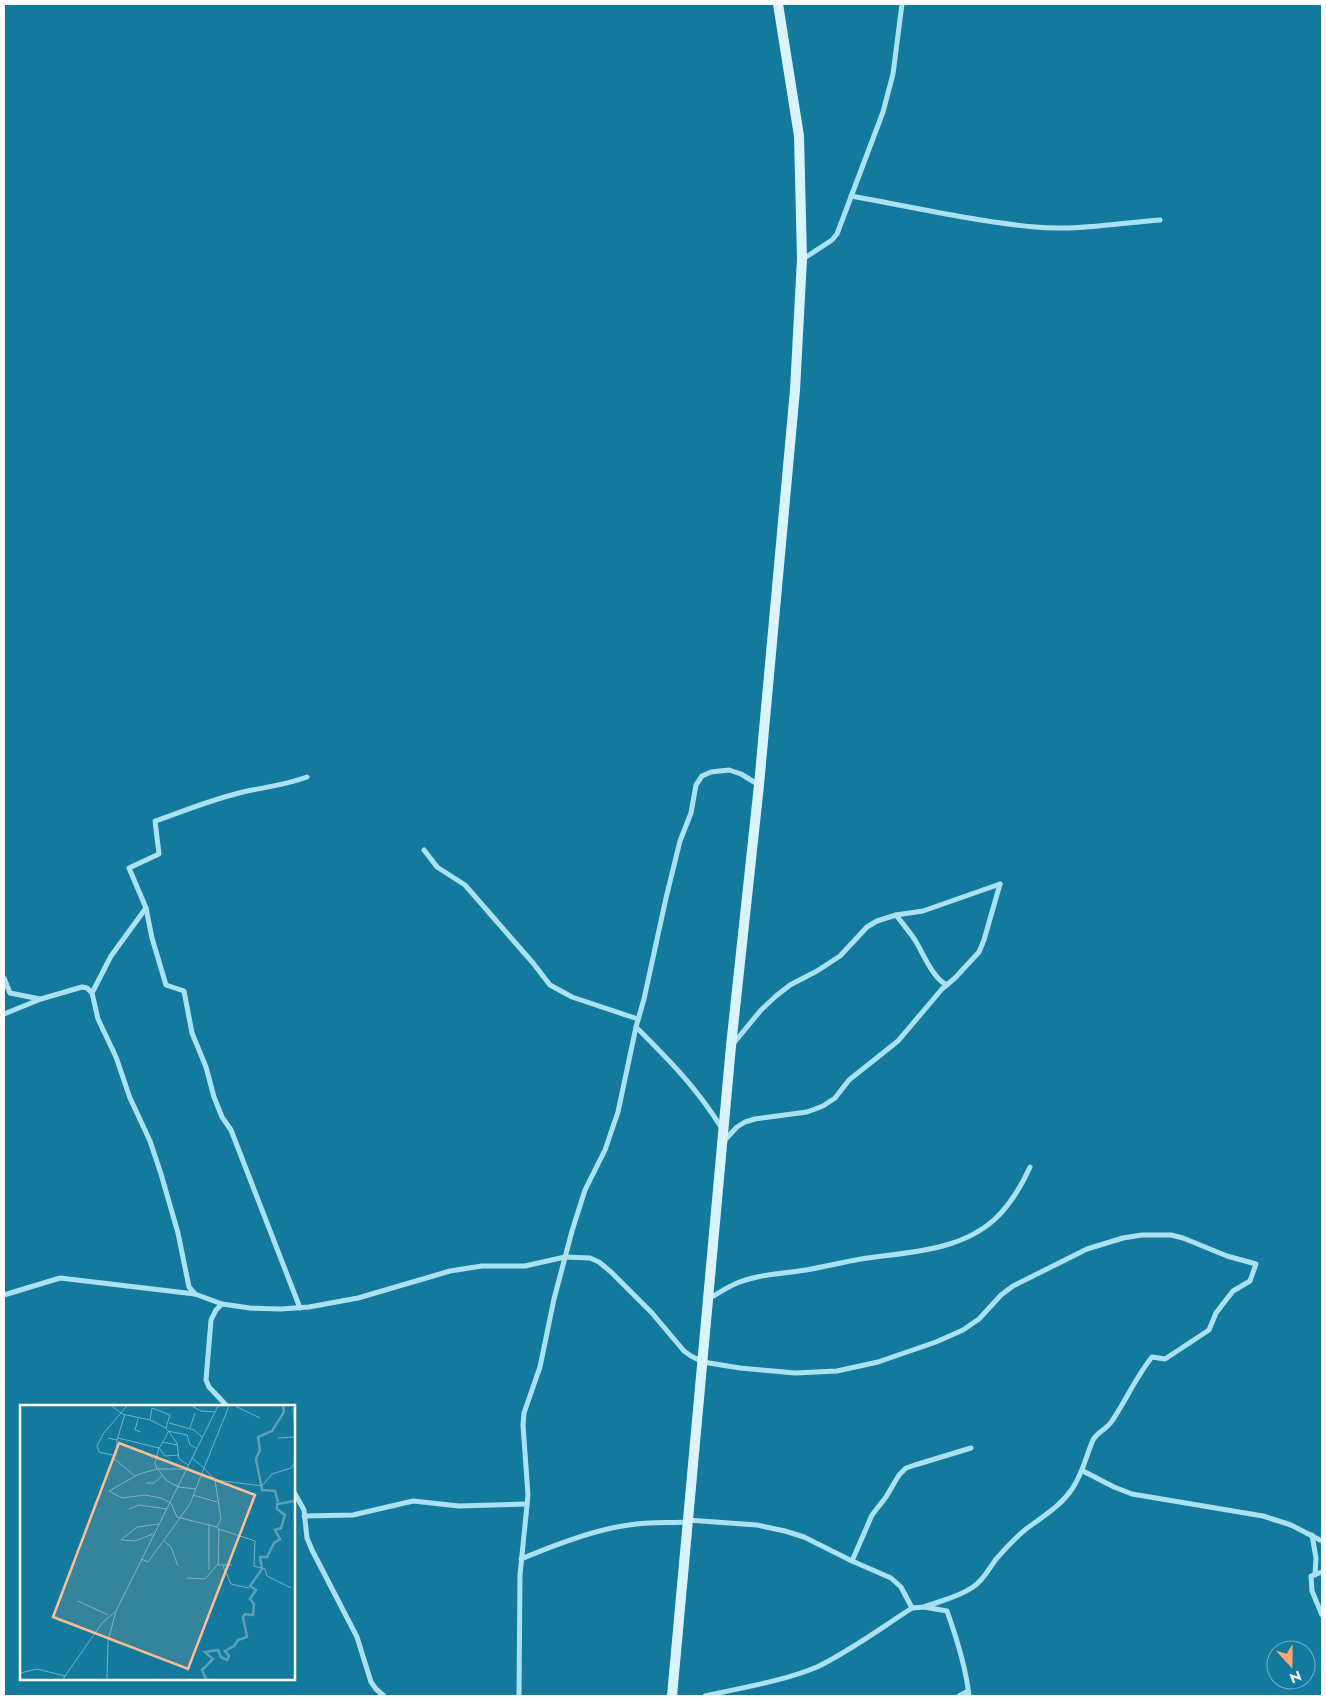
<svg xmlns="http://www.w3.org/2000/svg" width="1326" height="1700" font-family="Jost,sans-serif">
	<rect width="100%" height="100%" fill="#137a9e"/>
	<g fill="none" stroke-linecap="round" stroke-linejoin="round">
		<g stroke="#aae2f4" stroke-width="5">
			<path d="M851 196C912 207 973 221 1035 227 1074 231 1120 223 1160 220"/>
			<polyline points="803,259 832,240 837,234 883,112 893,74 902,4"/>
			<polyline points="424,850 437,867 465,885 533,963 550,985 572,997 638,1019"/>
			<polyline points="146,908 152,938 166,985 184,991 192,1033 206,1067 214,1097 222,1117 231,1130 300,1308"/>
			<path d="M896 915C902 923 909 931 915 940 923 953 933 979 947 985"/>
			<polyline points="4,978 10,993 40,999"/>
			<path d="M92 993 111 956 146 908 129 868 159 854 155 821C184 811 213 799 243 792 265 787 286 785 307 777"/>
			<path d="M4 1014 41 999 82 987 87 988 92 993 98 1019 116 1057 130 1098 150 1141 161 1174 178 1233 189 1287 195 1294 222 1304 250 1308 281 1309 309 1307 358 1298 450 1271 482 1266H525L565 1257 590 1258 599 1262 611 1272 652 1313 684 1351 691 1356 703 1362 740 1368 795 1373 837 1371 878 1362 936 1342 963 1330 979 1319 1001 1295 1013 1286 1087 1249 1123 1238 1142 1235H1171L1183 1238 1227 1256 1256 1264 1250 1281 1233 1291 1226 1300 1216 1313 1209 1330 1165 1359 1152 1357C1136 1377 1126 1400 1112 1421 1107 1429 1097 1432 1093 1440 1086 1456 1083 1473 1072 1489 1062 1504 1048 1513 1033 1524 1019 1533 1008 1546 997 1558 989 1568 984 1580 973 1587 959 1597 940 1601 924 1607L947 1611C957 1639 966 1667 969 1696"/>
			<path d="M636 1027C669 1060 696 1087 721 1127"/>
			<polyline points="733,1044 761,1010 776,996 790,985 817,971 840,956 867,927 877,921 896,915 923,911 1000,884"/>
			<polyline points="723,1142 737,1127 745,1122 755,1119 807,1112 823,1106 835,1098 849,1080 898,1041 942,989 955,978 979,952 984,940 1000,884"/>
			<polyline points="4,1295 60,1278 195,1294"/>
			<path d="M708 1299C717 1294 726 1288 735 1284 757 1274 783 1274 806 1270 824 1267 843 1262 861 1259 906 1252 958 1252 994 1220 1010 1205 1021 1187 1030 1167"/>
			<polyline points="222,1304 216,1310 211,1320 206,1380 209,1387 227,1406"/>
			<polyline points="1083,1471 1114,1487 1132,1494 1263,1516 1291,1525 1322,1541"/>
			<polyline points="294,1492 304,1510 307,1538 312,1550 357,1637 371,1682 376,1689 384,1696"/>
			<polyline points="304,1516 353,1515 413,1501 459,1506 527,1504"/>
			<polyline points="687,1520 757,1525 785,1531 804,1537 852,1561 891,1578 901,1587 912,1608"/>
			<polyline points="1312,1535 1316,1558 1315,1575"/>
			<path d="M521 1559C552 1546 595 1529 629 1525 648 1522 668 1523 687 1522"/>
			<polyline points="852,1561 872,1515 886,1497 899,1475 906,1468 915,1465 971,1448"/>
			<polyline points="1322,1572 1311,1576 1312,1591 1322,1615"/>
			<polyline points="519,1696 520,1575 528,1495 523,1425 524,1413 540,1367 554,1299 572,1231 585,1190 605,1150 618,1112 636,1027 644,999 666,898 680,841 691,813 696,785 702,776 711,772 729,770 741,774 759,785"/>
			<path d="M705 1696C740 1688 784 1681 817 1667 850 1651 881 1628 912 1608L924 1607"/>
			<polyline points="959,1696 968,1691"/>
		</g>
		<polyline stroke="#daf4fd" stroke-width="10" points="672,1696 731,1046 759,785 795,390 802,259 799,136 778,4"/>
	</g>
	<g transform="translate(20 1405)">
		<rect width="275" height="275" fill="#137a9e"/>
		<path fill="none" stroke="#5c9fb6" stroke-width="2.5" d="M258 97 255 86 242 85 236 54 240 45 238 32 252 26 264 7 263 1M186 274 182 265 193 254 185 247 198 245 201 252 207 255 209 251 205 246 214 241 218 235 227 232 223 212 225 209 233 210 234 199 230 194 236 185 230 181 242 164 240 152H247L254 138 260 134 255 125 261 123 265 110 257 104V99L275 96"/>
		<path fill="none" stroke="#71afc5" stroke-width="1" d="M92 1 102 9 130 15 146 23 150 10 132 3 130 15M172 1 181 6 195 7M215 1 240 13M273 3 275 27M118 14 115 25 121 27M149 18 174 25 182 32M146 23 157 38 159 54 168 60M170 23 175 8M148 26 167 30 170 40 176 43M148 27 143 37 157 40M88 33 97 35 105 9M98 33 139 43 135 58 137 64 119 69 89 86 102 93 125 90 141 93 151 98 157 112 197 122 199 125 198 160H212M258 33 275 32M97 35 96 51 79 47 77 41 83 29 107 1M143 37 139 43 145 51 158 50M92 52 115 71M172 53 184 63 209 1M184 63 195 75 242 81 252 69 271 63 275 57M137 64H166M138 64 146 75 158 82M195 75 201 114 197 122M126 78H134L142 71M158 82 176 84M173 90 197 97M109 104 119 100 147 104M199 124 235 136 234 161 245 164 247 171 271 183M101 135 117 122 139 119M101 135 115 136 133 129M143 135 151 142 158 161M121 154 128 157 170 99 184 63M203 161 211 179 229 183M189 165V119M167 173 185 174 198 159M58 196 88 210M0 268 17 264 45 271M43 274 82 218 96 206M87 274 88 236 96 206 198 1"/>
		<path fill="#ffbe92" fill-opacity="0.15" stroke="#ffbe92" stroke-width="2.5" d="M99 38 235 90 168 264 33 212Z"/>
		<rect width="275" height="275" fill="none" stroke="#fff" stroke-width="2.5"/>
	</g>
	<rect width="1326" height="1700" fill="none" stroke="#ffffff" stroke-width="10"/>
	<g transform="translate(1291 1665) rotate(159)"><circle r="24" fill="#137a9e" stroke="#71afc5"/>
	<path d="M0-4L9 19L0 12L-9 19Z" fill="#ffa86d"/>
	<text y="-8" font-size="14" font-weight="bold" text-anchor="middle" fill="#ffffff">N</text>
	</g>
</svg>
